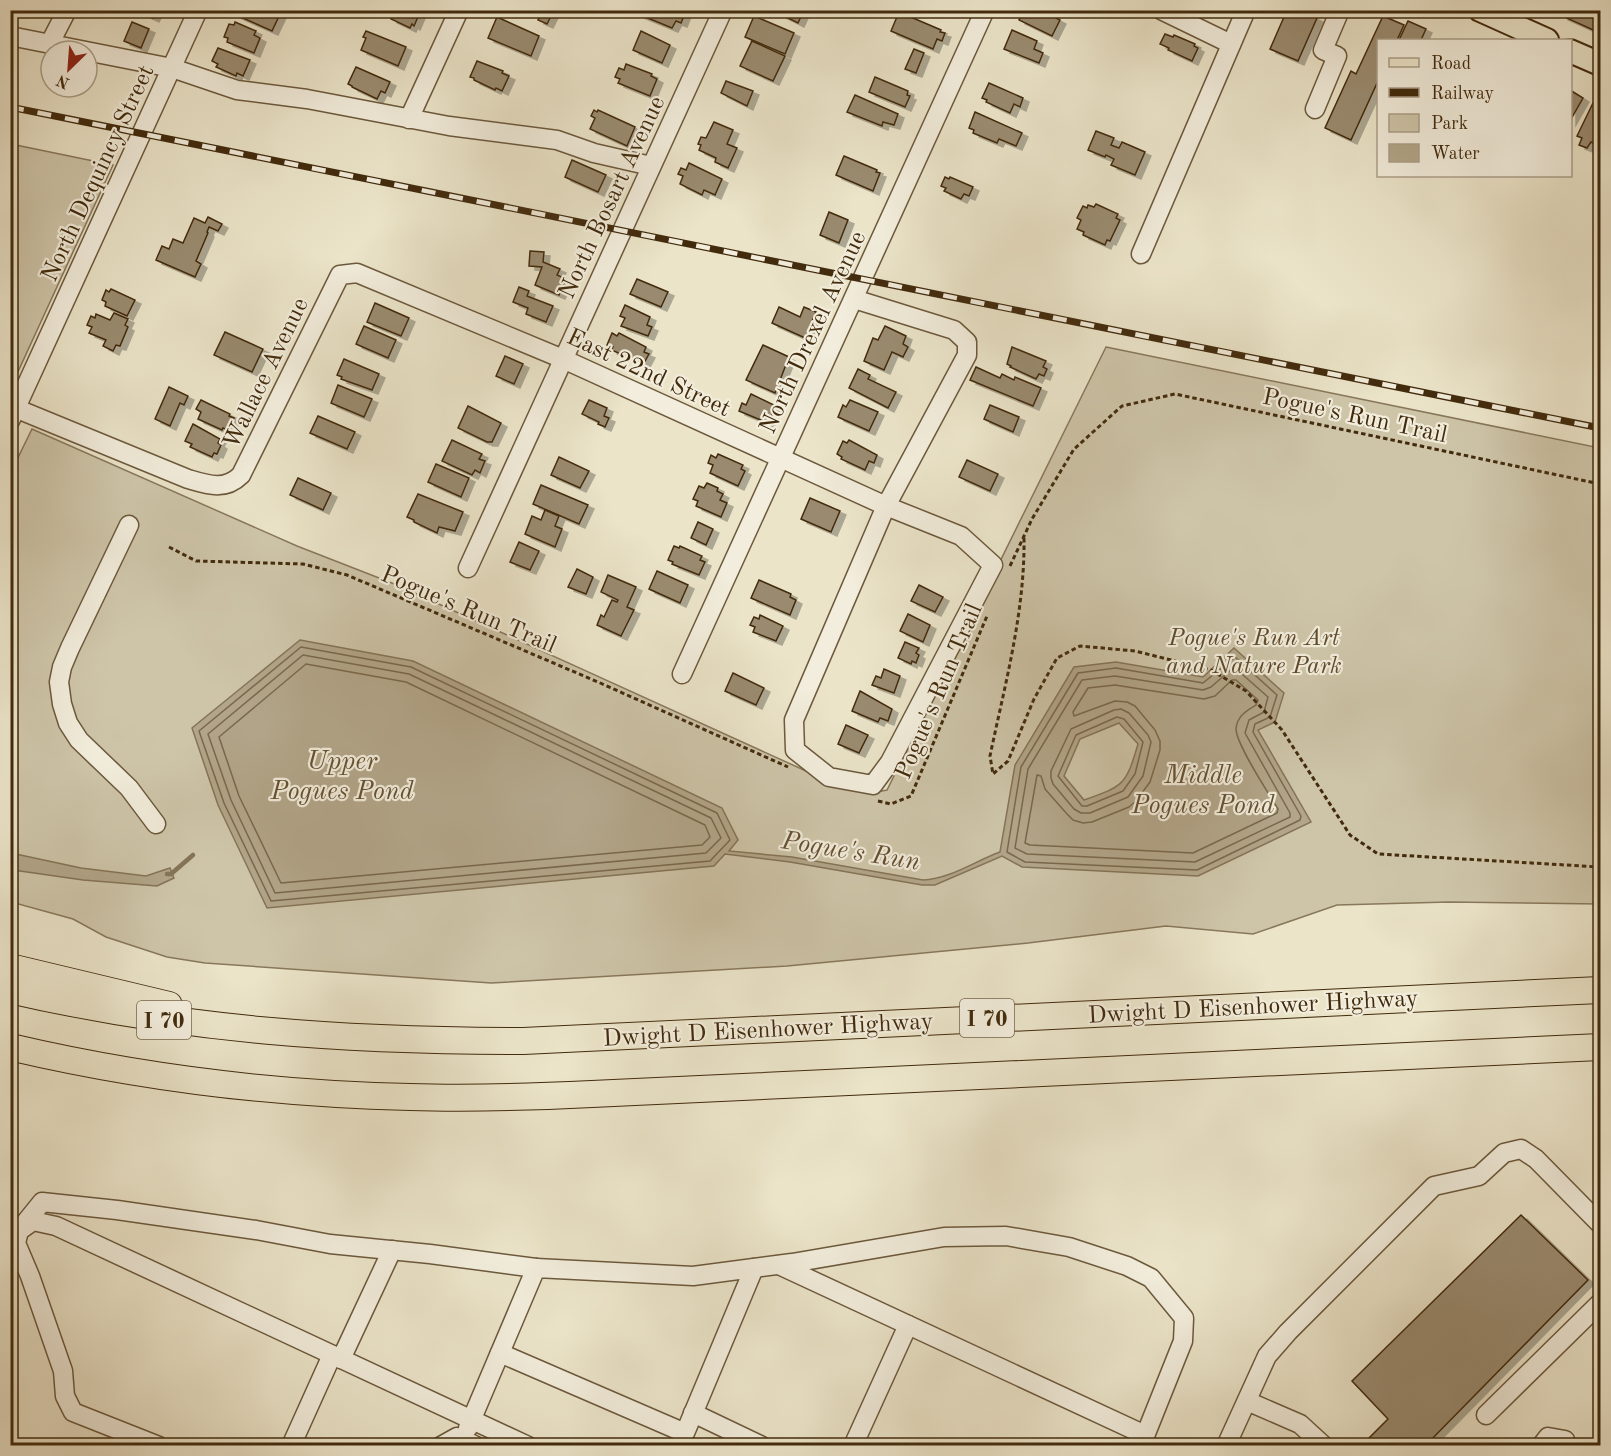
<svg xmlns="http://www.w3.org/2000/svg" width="1611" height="1456" font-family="'Old Standard TT',serif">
<defs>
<filter id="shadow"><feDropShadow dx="6" dy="4" stdDeviation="0" flood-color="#0004"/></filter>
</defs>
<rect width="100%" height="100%" fill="#ebe4c9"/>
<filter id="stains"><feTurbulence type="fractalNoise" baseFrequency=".00333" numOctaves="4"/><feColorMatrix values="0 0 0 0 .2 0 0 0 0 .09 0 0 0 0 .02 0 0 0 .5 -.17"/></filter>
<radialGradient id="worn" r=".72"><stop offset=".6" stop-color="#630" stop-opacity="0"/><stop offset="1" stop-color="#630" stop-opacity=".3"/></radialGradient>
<!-- green -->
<g fill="#cec5a9" stroke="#88785b" stroke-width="1.5">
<polygon points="11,144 113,165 16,376 11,379"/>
<polygon points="1106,347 1600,448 1600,904 1449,902 1337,905 1253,934 1166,926 1028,943 787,966 491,983 205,963 167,957 106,937 73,919 11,902 10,474 32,429 297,546 397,585 817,776 877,792 887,790"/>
</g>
<!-- water -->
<g fill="#b2a589" stroke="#857457" stroke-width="1.5" fill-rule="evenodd">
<path d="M300 640 413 661 722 808 738 840 729 851 792 857 923 880C950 879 975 861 1000 852L1015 765 1074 667 1116 662 1203 677 1234 648 1284 693 1275 722 1258 730 1311 822 1198 876 1022 867 1002 856 935 885H922L790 862 725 854 714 866 267 908 218 805 192 728ZM1119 723 1138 744C1126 785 1124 786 1084 800L1064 776 1080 739Z"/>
<polygon points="11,853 81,868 146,876 170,868 174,878 157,886 83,880 13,870 11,869"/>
</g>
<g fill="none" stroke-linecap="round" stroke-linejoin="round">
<!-- shore -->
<g stroke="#7a684b" stroke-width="1.5">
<polygon points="301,647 411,667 717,813 730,840 710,861 271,901 224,803 199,731"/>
<polygon points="303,655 409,674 711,818 721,838 706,853 275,893 231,800 208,734"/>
<polygon points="1235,657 1277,695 1270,717 1255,724 1253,732 1301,816 1300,820 1197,870 1025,862 1007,852 1021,767 1078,673 1116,668 1203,683"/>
<polygon points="306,664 406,682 705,825 710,837 702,845 281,883 239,796 219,737"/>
<polygon points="1234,667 1268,697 1264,712 1249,720 1245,733 1290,813 1290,817 1195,862 1027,854 1015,848 1028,769 1082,680 1115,676 1203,690 1211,687"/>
<path d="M1232 680H1236L1258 700 1256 705C1246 711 1237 716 1236 729 1236 744 1269 794 1278 809L1277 813 1193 853 1030 845 1025 843 1037 775 1041 776 1045 789 1067 814 1073 820 1083 823 1092 822 1129 807 1136 801 1150 782 1160 750V741L1155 730 1135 706 1127 702 1115 701 1074 716 1073 712 1088 688 1115 685 1204 699 1215 696Z"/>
<polygon points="1114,710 1121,709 1129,713 1148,735 1151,742 1143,776 1128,797 1090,813 1081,813 1074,809 1053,784 1051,778 1051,771 1071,729"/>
<polygon points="1117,717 1124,719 1143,742 1135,774 1123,791 1087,806 1082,806 1058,776 1076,735"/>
</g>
<!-- stream -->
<polyline stroke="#857457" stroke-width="4.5" points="167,874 171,874 193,855"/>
</g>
<!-- building -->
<g fill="#9a8b6f" stroke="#422b0d" stroke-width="1.5" filter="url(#shadow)">
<polygon points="136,10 157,10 153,18"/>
<polygon points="235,10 277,10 281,12 272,31 234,14"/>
<polygon points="395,10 421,10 414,26 412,24 410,28 391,19"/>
<polygon points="534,10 554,10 547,24 538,20 541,14"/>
<polygon points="640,10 679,10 685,13 681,23 676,21 672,28 638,14"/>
<polygon points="772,10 804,10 798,23"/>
<polygon points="1023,10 1041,10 1060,20 1052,36 1019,20"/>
<polygon points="1287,10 1300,10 1317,18 1298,61 1270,49"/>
<polygon points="1565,10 1600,10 1600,33 1562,16"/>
<polygon points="899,12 941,30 940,32 945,33 942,41 937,39 933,49 891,31"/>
<polygon points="754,16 794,33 785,54 745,37"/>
<polygon points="1383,16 1404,25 1397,40 1378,40 1378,81 1351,140 1325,128 1351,71 1356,74"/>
<polygon points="497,17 539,36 531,56 488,38"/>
<polygon points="1408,21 1426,29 1421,40 1399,40"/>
<polygon points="132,22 149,29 141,48 124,41"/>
<polygon points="235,22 256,31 254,35 260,38 254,53 227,42 228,38 224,37 229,24 234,25"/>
<polygon points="1012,30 1037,41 1034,49 1043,53 1039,63 1004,49"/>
<polygon points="366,31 406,47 398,66 361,50 366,38 363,37"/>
<polygon points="641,31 670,45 662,63 633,50"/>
<polygon points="1165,34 1173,37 1174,35 1195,44 1194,46 1198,48 1192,61 1168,50 1169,48 1160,44"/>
<polygon points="752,41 785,56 773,81 740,66"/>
<polygon points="218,48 250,60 243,76 237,73 236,76 216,67 218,64 212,61"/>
<polygon points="914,49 924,53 916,73 905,69"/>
<polygon points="477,61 503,71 502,73 509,76 502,91 496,88 495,90 474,80 474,78 470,77"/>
<polygon points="626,64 652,74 651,76 657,79 650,96 618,83 620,79 615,77 619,68 624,70"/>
<polygon points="356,67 390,82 385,93 381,91 377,99 352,87 352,86 348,84"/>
<polygon points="875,77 908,91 907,95 910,96 905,107 869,92"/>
<polygon points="726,81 753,91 747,106 721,93"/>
<polygon points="989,83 1023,98 1020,107 1014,104 1010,113 986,102 987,100 982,98"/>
<polygon points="1570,90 1583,98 1570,121"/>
<polygon points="855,95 898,114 894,125 883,122 882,126 847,112"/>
<polygon points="1593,103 1600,107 1600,129 1593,143 1591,142 1587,148 1579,145 1582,138 1577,136"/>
<polygon points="594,110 597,112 598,110 635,127 627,146 590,129 595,118 591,116"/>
<polygon points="975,112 1022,133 1016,146 999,139 997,143 973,133 974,130 969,128"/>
<polygon points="714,122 733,130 727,144 737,148 728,168 715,162 716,158 699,150 701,145 698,144 701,137 706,138"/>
<polygon points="1096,131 1114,138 1111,145 1119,148 1122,142 1145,152 1135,175 1111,165 1114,159 1106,155 1105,157 1088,150"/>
<polygon points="844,156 877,170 876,172 880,173 873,191 836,175"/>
<polygon points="572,160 606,175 598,192 565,177"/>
<polygon points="689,163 722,179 715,195 704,190 702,195 680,184 683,176 678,174 681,168 686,170"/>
<polygon points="945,177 949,179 950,177 973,187 969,196 964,194 961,199 944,191 946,188 941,186"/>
<polygon points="1096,204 1118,214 1116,218 1120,220 1110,241 1107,240 1105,245 1083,235 1084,232 1077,229 1081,220 1077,218 1083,206 1087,208 1088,205 1094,207"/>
<polygon points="829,212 848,220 839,243 820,235"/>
<polygon points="208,217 222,224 218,231 209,227 207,232 208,233 196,261 201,264 195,277 156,260 162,246 169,249 173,239 183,243 194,218 205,223"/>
<polygon points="530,251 544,252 543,262 560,269 557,275 566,279 559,295 535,285 542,267 529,266"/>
<polygon points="637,279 668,292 661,307 630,294"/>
<polygon points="519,287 529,291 527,296 553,306 546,322 526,314 528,308 513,302"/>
<polygon points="111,289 135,300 127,316 105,306 106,302 102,300 106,290 109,292"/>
<polygon points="375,303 409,318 401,336 367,322"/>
<polygon points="625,305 650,317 647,325 652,327 648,336 621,326 625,318 620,316"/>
<polygon points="779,307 800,317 804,307 816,312 805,338 772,323"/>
<polygon points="114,313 128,319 125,325 128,327 120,346 116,345 113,351 103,346 106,340 89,333 92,327 87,325 91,316 95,318 96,314 110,320"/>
<polygon points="364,326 396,340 388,358 356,344"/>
<polygon points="885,326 906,336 903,344 908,347 903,357 892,352 884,370 864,361 873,338 878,340"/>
<polygon points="225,332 263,349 252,372 214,355"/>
<polygon points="612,333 617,336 619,333 646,347 644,352 649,354 644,363 611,350 613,347 607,345"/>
<polygon points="763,345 789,357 775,393 746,380"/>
<polygon points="1012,347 1046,361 1043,367 1047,369 1044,376 1039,374 1036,379 1010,367 1011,366 1007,364"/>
<polygon points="505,356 523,364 514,384 496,376"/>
<polygon points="344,359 379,374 372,390 341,379 342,377 337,375"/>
<polygon points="976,367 1000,378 1002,374 1014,380 1015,377 1041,388 1033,406 970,380"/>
<polygon points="858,369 870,375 868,379 896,392 888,408 849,388"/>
<polygon points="338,385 372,399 364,417 331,403"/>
<polygon points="169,387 188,396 184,405 180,403 170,426 155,419"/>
<polygon points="751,394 776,406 768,423 739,411 742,403 746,405"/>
<polygon points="201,400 230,414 229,416 234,418 228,430 223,428 222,430 198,419 201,412 196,409"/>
<polygon points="589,400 607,408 604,416 609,418 605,427 598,424 599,422 582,414"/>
<polygon points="850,400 878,412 869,431 838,417 843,405 846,407"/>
<polygon points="990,405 1019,417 1013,432 984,419"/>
<polygon points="468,406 501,423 492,442 487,442 458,428"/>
<polygon points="318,416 355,432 347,449 310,433"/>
<polygon points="193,424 220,439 218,443 221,445 217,454 214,453 212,457 190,447 192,444 185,441"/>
<polygon points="452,440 482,454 479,459 485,461 480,473 475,470 472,475 442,461"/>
<polygon points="849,440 877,455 874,463 869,461 865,470 841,459 842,457 837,454 843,441 847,443"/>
<polygon points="718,454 743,465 741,469 745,471 738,486 710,473 713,465 708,463 711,455 716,458"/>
<polygon points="559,457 589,471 580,488 551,475"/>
<polygon points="967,460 998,474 990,491 959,477"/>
<polygon points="436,464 469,478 461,497 428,482"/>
<polygon points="298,478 331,493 323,510 290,495"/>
<polygon points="707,483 718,488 717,491 723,494 720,500 727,503 721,517 696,506 698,501 693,499 699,486 704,488"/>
<polygon points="541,485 588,505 579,524 533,504"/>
<polygon points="418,494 463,512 455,531 439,527 437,533 414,522 414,520 407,517"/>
<polygon points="810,498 840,511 831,532 801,519"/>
<polygon points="545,510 559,516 555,526 562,529 555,547 525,534 532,516 541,520"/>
<polygon points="698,522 713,529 706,545 691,538"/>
<polygon points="519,542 539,551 530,570 510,562"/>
<polygon points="674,546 679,548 680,546 702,556 700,560 705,562 699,575 672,564 673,562 668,560"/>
<polygon points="577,569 593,577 586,594 568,587"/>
<polygon points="657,571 688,585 680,603 649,589"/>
<polygon points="608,575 636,587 627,607 634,610 621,636 597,625 601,615 604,617 612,600 617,602 618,600 601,592"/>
<polygon points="759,580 791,594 790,597 796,600 790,615 751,598"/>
<polygon points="919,585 943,597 935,612 911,601"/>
<polygon points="908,614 930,625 923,642 900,631"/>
<polygon points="760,615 783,626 776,641 753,632 755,627 750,625 754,617 759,619"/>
<polygon points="905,642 919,648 916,653 919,655 916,663 912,661 911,664 898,658"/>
<polygon points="884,669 900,676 894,693 872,685 876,676 881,678"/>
<polygon points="733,673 764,688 756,705 725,691"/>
<polygon points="860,691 892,709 888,721 880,718 878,722 852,711"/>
<polygon points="846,725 868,735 859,753 838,744"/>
<polygon points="1521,1215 1588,1280 1425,1446 1361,1446 1388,1419 1352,1381"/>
</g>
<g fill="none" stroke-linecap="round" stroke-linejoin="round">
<!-- minor casing -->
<g stroke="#6c593c" stroke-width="21">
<g id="minor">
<polyline points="1161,10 1231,44"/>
<polyline points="10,36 172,68 237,90 307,99 449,126 557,140 594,153 651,166"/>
<polyline points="50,43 67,10"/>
<polyline points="1315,109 1337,56 1323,50 1340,10"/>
<polyline points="409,119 459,10"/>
<polyline points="1141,254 1246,10"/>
<path d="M10 406 188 479C208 485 225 491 241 475L340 275 357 273 563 359 886 506 961 536 993 565 890 762 873 785 829 777 795 750 794 720 886 506 967 355V342L954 330 854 299"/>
<polyline points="10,421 198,10"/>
<polyline points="129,525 70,648 62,667 59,682 62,704 68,723 79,740 129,788 156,824"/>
<polyline points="468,568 723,10"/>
<polyline points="682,674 985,10"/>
<polyline points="21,1228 42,1202 117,1210 256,1230 330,1244 430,1254 536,1268"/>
<polyline points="779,1265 1145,1435"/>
<polyline points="500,1353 685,1433 754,1268"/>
<polyline points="341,1359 392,1250"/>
<polyline points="1247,1401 1300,1424 1324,1446"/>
<polyline points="693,1413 762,1446"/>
<polyline points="1486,1415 1600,1303"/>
<polyline points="468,1428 536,1268 693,1276 792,1263 944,1237 1006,1236 1069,1247 1127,1266 1151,1278 1184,1318 1183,1341 1141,1446"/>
<polyline points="159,1446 73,1412 65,1396 63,1371 30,1276 16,1243 19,1231 33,1221 56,1226 528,1446"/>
<polyline points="291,1446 332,1355"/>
<polyline points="441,1446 457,1437 476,1446"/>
<polyline points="853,1446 908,1325"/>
<polyline points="1226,1446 1267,1356 1288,1332 1434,1186 1479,1176 1504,1153 1521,1149 1536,1159 1600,1224"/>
<polyline points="1541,1446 1548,1437 1565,1440"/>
</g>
</g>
<!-- major casing -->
<g stroke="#422b0d" stroke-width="26">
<g id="major">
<polyline points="1480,10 1547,40"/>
<polyline points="1570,51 1600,64"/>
</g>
</g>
<!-- highway casing -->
<g stroke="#422b0d" stroke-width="28">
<g id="highway">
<polyline points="10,967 169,1005"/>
<path d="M10 990C183 1030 346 1041 523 1041L1600 990"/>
<path d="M10 1047C142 1078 276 1094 410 1097 471 1099 531 1097 592 1094L1600 1047"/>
</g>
</g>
<!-- path -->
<g stroke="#422b0d" stroke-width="3" stroke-dasharray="4.5 3" stroke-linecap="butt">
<path d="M1024 538C1025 612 1005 684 990 756L993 774 1008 761 1034 699 1057 658 1080 646 1135 651 1211 670 1246 691 1282 730 1350 835 1378 854 1600 867"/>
<polyline points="169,547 196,561 303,564 347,575 598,682 788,767"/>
<polyline points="1010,566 1032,519 1074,449 1122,406 1175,394 1600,484"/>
<polyline points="878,801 891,804 911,796 987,616"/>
</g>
<!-- minor -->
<use href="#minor" stroke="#f2eddc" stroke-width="18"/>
<!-- major -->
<use href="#major" stroke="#ebe4c9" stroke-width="22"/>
<!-- highway -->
<use href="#highway" stroke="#ebe4c9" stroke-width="26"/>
<!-- rail casing -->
<g stroke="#422b0d" stroke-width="7">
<polyline id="rail" points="10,107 1600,428"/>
</g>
<!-- rail -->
<use href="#rail" stroke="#f2eddc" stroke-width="4.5" stroke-dasharray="14" stroke-linecap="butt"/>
</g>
<g text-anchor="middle" stroke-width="4.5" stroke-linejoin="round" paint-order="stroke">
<!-- shield labels -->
<g fill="#f2eddc" stroke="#77654b" stroke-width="1.5">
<rect x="960" y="999" width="54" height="38" rx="4.5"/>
<rect x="137" y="1001" width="54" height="38" rx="4.5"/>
</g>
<g font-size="22" font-weight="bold" fill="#422b0d">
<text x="987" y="1026">I 70</text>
<text x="164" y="1028">I 70</text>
</g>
<!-- street labels -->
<g font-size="24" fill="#422b0d" stroke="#f2eddc">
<text transform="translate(97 173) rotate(-65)" y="8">North Dequincy Street</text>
<text transform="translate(611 197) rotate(-65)" y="8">North Bosart Avenue</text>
<text transform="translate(812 332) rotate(-65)" y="8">North Drexel Avenue</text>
<text transform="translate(649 372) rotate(25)" y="8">East 22nd Street</text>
<text transform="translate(265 373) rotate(-64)" y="8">Wallace Avenue</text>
<text transform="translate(1355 415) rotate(12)" y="8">Pogue's Run Trail</text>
<text transform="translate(469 609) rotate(23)" y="8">Pogue's Run Trail</text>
<text transform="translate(938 691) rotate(-67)" y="8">Pogue's Run Trail</text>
<text transform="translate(1253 1006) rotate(-3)" y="8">Dwight D Eisenhower Highway</text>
<text transform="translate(768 1029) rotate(-3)" y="8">Dwight D Eisenhower Highway</text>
</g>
<!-- park labels -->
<g font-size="24" font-style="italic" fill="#5e4a2c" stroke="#f2eddc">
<text x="1254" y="645">Pogue's Run Art<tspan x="1254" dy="28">and Nature Park</tspan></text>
</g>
<!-- water labels -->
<g font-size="26" font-style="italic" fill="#645032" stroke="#f2eddc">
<text x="342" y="769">Upper<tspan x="342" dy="30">Pogues Pond</tspan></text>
<text x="1203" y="783">Middle<tspan x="1203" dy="30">Pogues Pond</tspan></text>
<text transform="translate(851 850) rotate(9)" y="9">Pogue's Run</text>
</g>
</g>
<!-- margin -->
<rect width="1611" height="1456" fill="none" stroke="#ebe4c9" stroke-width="36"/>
<rect x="12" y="12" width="1587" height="1432" fill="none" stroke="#422b0d" stroke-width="3"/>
<rect x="18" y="18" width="1575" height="1420" fill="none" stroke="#422b0d" stroke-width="1.5"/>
<!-- legend -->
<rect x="1377" y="39" width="195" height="138" fill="#f2eddc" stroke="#ac9f89" stroke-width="1.5"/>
<rect x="1389" y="58" width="30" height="9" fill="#ebe4c9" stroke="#ac9f89" stroke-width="1.5"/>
<text x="1431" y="69" font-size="18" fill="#422b0d">Road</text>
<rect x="1389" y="88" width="30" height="9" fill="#422b0d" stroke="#ac9f89" stroke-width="1.5"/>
<text x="1431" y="99" font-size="18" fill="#422b0d">Railway</text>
<rect x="1389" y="114" width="30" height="18" fill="#cec5a9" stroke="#ac9f89" stroke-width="1.5"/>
<text x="1431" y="129" font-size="18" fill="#422b0d">Park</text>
<rect x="1389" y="144" width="30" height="18" fill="#b2a589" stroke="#ac9f89" stroke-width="1.5"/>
<text x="1431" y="159" font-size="18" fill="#422b0d">Water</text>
<!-- north arrow -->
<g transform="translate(69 69) rotate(205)"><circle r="28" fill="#f2eddc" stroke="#ac9f89" stroke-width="1.5"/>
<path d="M0-4.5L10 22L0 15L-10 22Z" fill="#8f2418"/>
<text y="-9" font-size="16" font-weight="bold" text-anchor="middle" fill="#422b0d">N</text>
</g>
<rect width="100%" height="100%" filter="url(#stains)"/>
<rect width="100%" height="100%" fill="url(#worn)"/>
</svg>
